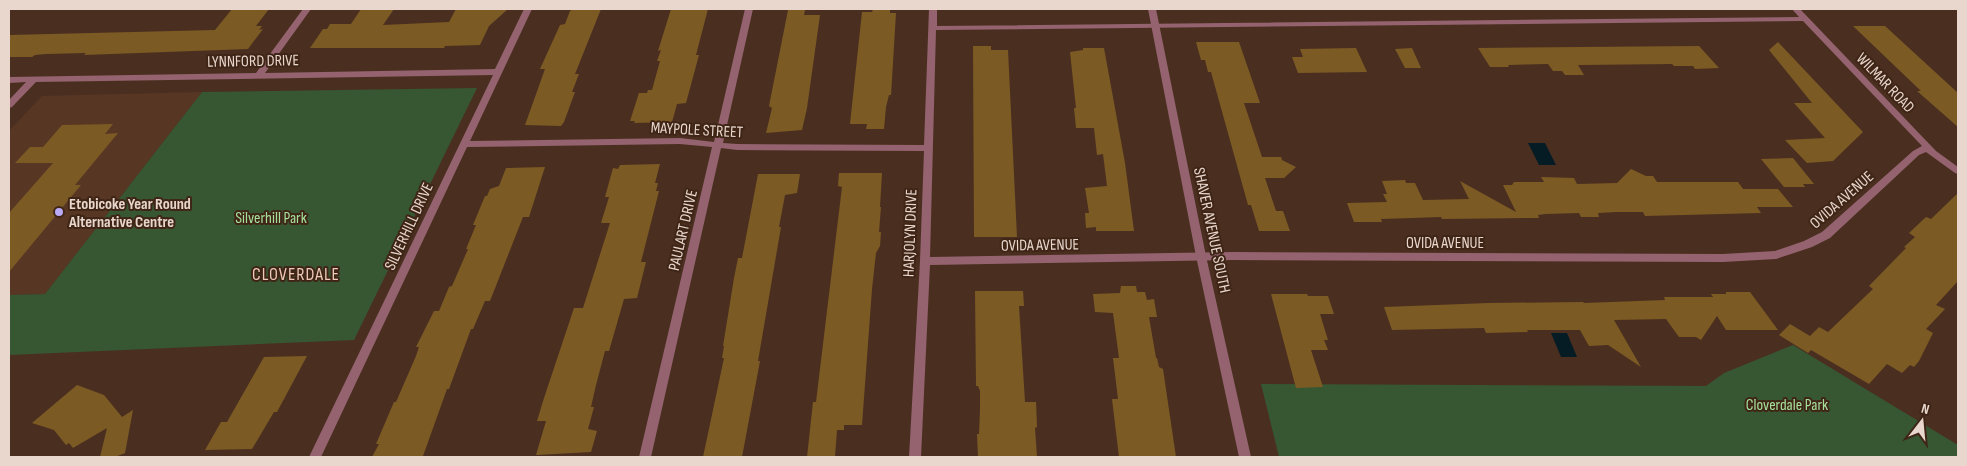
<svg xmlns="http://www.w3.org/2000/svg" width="1967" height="466" font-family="'Sofia Sans Condensed',sans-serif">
<rect width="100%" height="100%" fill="#4a2f20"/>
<!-- built -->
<polygon fill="#583624" points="202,92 45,294 9,295 9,131 42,96"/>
<!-- green -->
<g fill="#375632">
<polygon points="477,88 354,340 9,355 9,295 45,294 202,92"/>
<polygon points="1793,345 1958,445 1958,457 1279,457 1261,384 1706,386 1724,373"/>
</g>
<!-- water -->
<g fill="#051c24">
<polygon points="1528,143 1545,143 1556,165 1539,165"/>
<polygon points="1551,333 1567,333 1577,357 1561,357"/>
</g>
<!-- building -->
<g fill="#7c5a24">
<polygon points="232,9 269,9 256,26 262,26 259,30 263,29 248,49 84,55 86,53 46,54 35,55 32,57 9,57 9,35 215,30"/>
<polygon points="361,9 394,9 383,25 449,22 456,9 508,9 489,26 480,45 445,46 444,48 310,48 323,29 327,29 330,24 351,24"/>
<polygon points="573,9 601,9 575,74 579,74 572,92 575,92 564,122 561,126 525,125 545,69 540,69 560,25 565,24 570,11"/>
<polygon points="671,9 708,9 696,55 699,55 686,103 677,104 672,122 634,123 635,121 630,121 639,93 647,93 648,90 652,90 660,61 657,61 661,50 658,51"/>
<polygon points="873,9 890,9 890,13 896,13 891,95 889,95 886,107 884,129 866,129 867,124 850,124 862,12 872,12"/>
<polygon points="788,10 805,10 804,15 820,15 807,108 802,130 766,133 772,108 769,106"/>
<polygon points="1853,26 1885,26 1958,93 1958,127 1917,91 1921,91"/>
<polygon points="1196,42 1239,42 1260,103 1244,103 1262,157 1281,157 1282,160 1296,167 1284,178 1265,178 1276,211 1283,211 1290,231 1259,231 1251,205 1248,205 1211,72 1208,72 1205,60 1201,60"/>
<polygon points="1778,42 1863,132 1833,161 1807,163 1785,140 1825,138 1794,103 1812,103 1769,50"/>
<polygon points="973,46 991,46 991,50 1008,50 1017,237 974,237"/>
<polygon points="1699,46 1719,68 1695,69 1693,66 1674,66 1672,64 1578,65 1584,75 1565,75 1562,71 1553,71 1548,64 1508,65 1509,67 1490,67 1478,48"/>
<polygon points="1083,48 1104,48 1125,163 1134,231 1096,231 1096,227 1086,228 1085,213 1089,213 1085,188 1107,186 1103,154 1097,155 1094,128 1076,128 1074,108 1076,108 1070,52 1083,50"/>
<polygon points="1356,48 1367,72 1298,73 1292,57 1303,57 1300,49"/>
<polygon points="1412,48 1421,68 1405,68 1395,49"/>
<polygon points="113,124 105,134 118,133 75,185 81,185 9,272 9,213 53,163 15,163 30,147 43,147 62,125"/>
<polygon points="1793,158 1814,184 1803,184 1805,187 1784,187 1761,159"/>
<polygon points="660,164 655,183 658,183 656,191 659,191 641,262 646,262 637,298 624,299 609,351 605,351 596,385 591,407 594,407 588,429 597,431 591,452 536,455 546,421 537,421 544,398 574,308 583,308 610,223 601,223 609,197 605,197 613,168 618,169 620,165"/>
<polygon points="545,167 529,217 523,217 490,301 485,301 473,329 471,329 449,389 447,389 423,456 372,457 379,444 376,444 394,402 396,402 416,356 419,347 416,347 434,311 439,311 449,287 452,286 468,249 466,249 476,225 473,225 485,196 487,196 490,189 499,186 506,168"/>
<polygon points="1631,169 1646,176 1653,176 1657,182 1738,182 1743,189 1778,189 1793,207 1757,207 1761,213 1645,216 1643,212 1616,212 1598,213 1599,217 1581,217 1579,213 1545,214 1538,215 1539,218 1528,218 1442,219 1441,217 1381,219 1382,222 1354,222 1347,203 1387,202 1383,194 1387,194 1382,181 1405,180 1406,183 1415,183 1423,200 1469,199 1460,181 1516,212 1503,185 1512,185 1514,182 1544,182 1541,177 1574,178 1577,184 1617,183"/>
<polygon points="839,173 882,173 880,207 881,207 879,232 881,232 880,246 876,253 872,289 862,425 844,425 844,430 837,430 835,457 807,457 813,402 816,402 842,187 838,186"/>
<polygon points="758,174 800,174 797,193 785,195 779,227 781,227 758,361 760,361 742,457 703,457 724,358 722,358 724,346 723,346 734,278 738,258 742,258"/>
<polygon points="1958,193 1958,281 1936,305 1945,309 1926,329 1933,333 1919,361 1914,367 1910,365 1902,373 1887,364 1869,384 1811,350 1808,353 1779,335 1790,324 1810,336 1819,327 1828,332 1873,289 1869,286 1906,248 1904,247 1915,237 1909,233 1926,217 1931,219"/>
<polygon points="1121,286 1136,286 1137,292 1145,292 1147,300 1154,299 1157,317 1149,317 1156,358 1157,358 1159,367 1163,369 1176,457 1119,457 1112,399 1118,399 1113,358 1119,358 1113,313 1095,312 1093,294 1120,293"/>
<polygon points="975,291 1023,291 1024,306 1019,306 1025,402 1036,402 1037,427 1035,428 1037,457 978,457 977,434 979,434 980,410 980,391 978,386 976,386"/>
<polygon points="1726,292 1750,292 1778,330 1726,330 1717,316 1701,340 1696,337 1679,337 1666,319 1614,320 1641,367 1608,345 1589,346 1580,330 1527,330 1528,332 1486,333 1484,328 1392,330 1384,307 1489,303 1583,302 1584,303 1665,300 1664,297 1713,297 1711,294 1726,294"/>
<polygon points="1271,294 1307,294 1308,296 1328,296 1334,314 1320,314 1328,340 1324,340 1328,350 1311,350 1323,387 1296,388"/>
<polygon points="307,356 277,412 274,412 252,449 205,450 221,422 227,422 264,357"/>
<polygon points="77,385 104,395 122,417 133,410 125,453 115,457 100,457 107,428 73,448 69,443 66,445 54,430 32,423"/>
</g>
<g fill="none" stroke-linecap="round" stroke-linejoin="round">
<!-- minor -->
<path fill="#94636f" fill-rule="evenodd" d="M303 9H311L265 73 495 69 524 9H532L470 141 680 138 714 142 745 9H753L723 143 737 144 924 145 929 9H937V26L1799 17 1792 9H1800L1936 151 1958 167V174L1955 173 1926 152 1919 155 1830 238 1812 247 1776 259 1723 262 1233 260 930 265 921 457H909L920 261 924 151 737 150 721 148 651 457H639L712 147 680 144 467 147 321 457H309L493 75 36 82 12 107 9 108V100L26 82 9 83V77L256 73ZM1803 21 1922 146 1913 151 1822 232 1804 241 1775 251 1723 254 1233 252 930 257 936 30Z"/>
<!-- tertiary -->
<polygon fill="#94636f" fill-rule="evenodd" points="1148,9 1156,9 1206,256 1251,457 1239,457 1196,256"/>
</g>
<!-- markers -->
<circle fill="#b9abf7" stroke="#3f2516" stroke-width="2" cx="59" cy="212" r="5"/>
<g text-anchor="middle" stroke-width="4" stroke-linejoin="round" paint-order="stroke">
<!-- street labels -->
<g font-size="16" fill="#e9d7ce" stroke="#3f2516">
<text transform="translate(253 60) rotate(-1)" y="6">LYNNFORD DRIVE</text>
<text transform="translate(1886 82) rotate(46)" y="6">WILMAR ROAD</text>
<text transform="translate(697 129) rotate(3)" y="6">MAYPOLE STREET</text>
<text transform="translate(1841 199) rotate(-41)" y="6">OVIDA AVENUE</text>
<text transform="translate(408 226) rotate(-65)" y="6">SILVERHILL DRIVE</text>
<text transform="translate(682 230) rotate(-77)" y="6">PAULART DRIVE</text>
<text transform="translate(1213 230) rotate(78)" y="6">SHAVER AVENUE SOUTH</text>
<text transform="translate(909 233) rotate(-88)" y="6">HARJOLYN DRIVE</text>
<text x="1445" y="248">OVIDA AVENUE</text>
<text transform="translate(1040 244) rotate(-1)" y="6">OVIDA AVENUE</text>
</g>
<!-- poi labels -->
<g font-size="16" font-weight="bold" fill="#e9d7ce" stroke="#3f2516" text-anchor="start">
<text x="69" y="209">Etobicoke Year Round<tspan x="69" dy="18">Alternative Centre</tspan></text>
</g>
<!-- park labels -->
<g font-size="16" fill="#a5e19b" stroke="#3f2516">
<text x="271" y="223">Silverhill Park</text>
<text x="1787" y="410">Cloverdale Park</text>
</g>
<!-- neighbourhood labels -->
<g font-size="18" letter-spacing="1" fill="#eecbb9" stroke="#3f2516">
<text x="296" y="280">CLOVERDALE</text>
</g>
</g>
<!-- border -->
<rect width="1967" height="466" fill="none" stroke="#e9d7ce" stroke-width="20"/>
<!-- north arrow -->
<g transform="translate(1922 421) rotate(16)" stroke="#3f2516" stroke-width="4" paint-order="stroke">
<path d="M0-4L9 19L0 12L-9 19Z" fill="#e9d7ce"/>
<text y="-8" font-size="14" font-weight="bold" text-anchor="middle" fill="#e9d7ce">N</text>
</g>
</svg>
